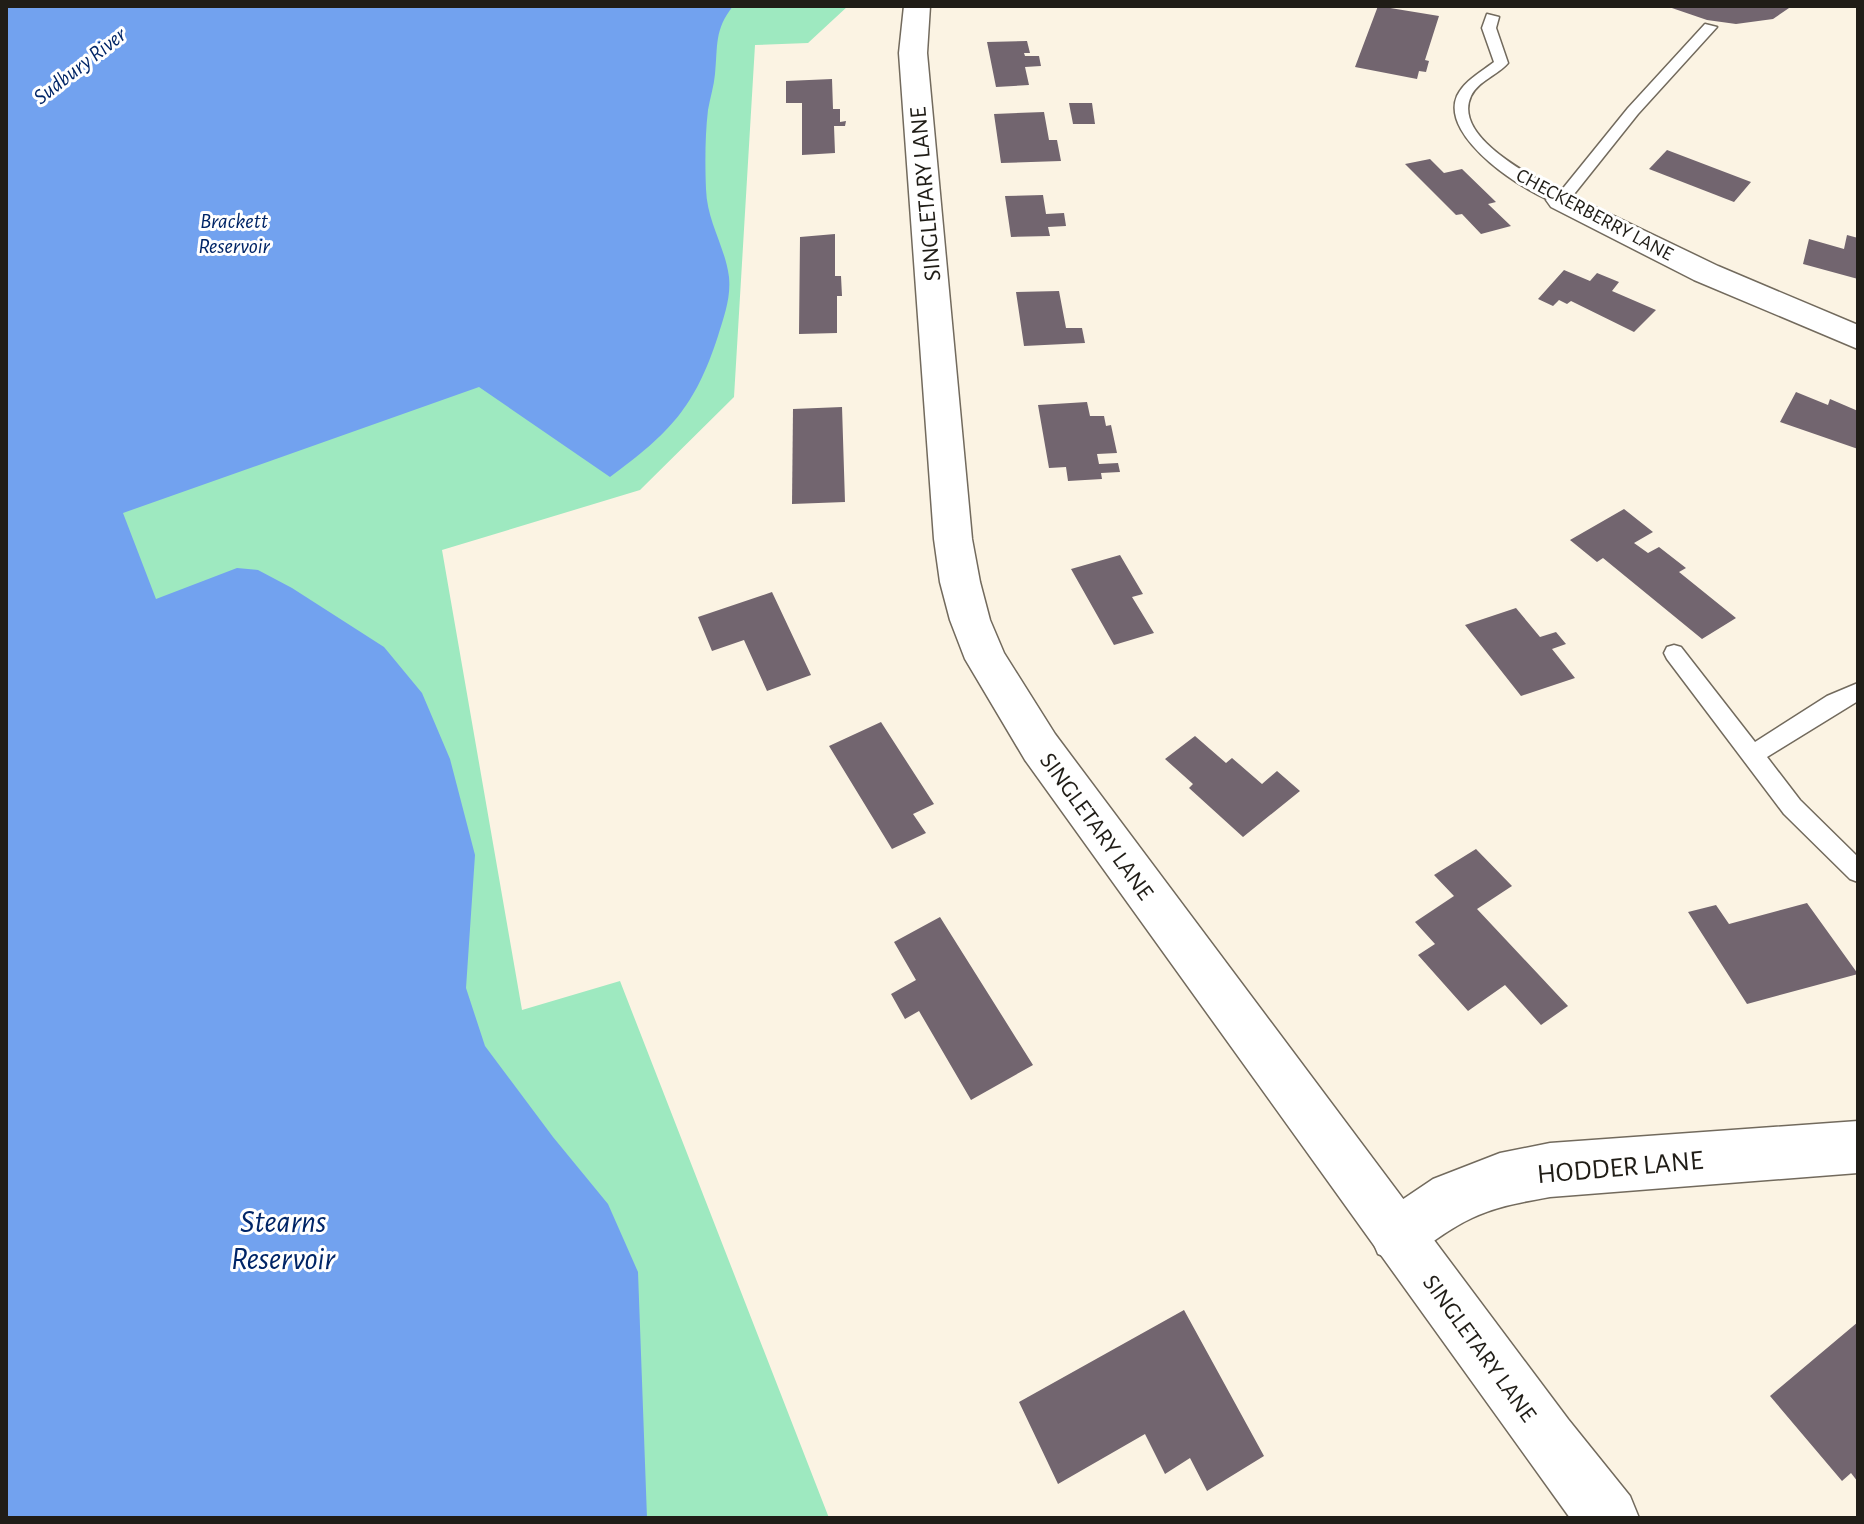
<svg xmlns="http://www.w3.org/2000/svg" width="1864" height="1524" font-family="'Alegreya Sans',sans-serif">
<rect width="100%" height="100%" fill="#fbf3e3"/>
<!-- green -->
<polygon fill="#9ee9c0" points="6,6 848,6 808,43 755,45 734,397 640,490 442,550 522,1010 620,981 829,1518 6,1518"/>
<!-- water -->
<path fill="#72a2ef" d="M6 6H733C714 30 718 46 715 74 714 86 710 98 708 110 705 135 705 164 706 189 707 222 725 246 729 277 731 298 724 316 718 336 695 407 670 433 610 477L479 387 123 513 156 599 237 568 258 570 292 588 384 647 422 693 450 759 475 855 466 988 485 1046 553 1137 608 1204 638 1272 647 1518H6Z"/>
<!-- building -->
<g fill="#72656f">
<polygon points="1378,6 1439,16 1425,60 1429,61 1426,72 1419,71 1417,79 1355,67"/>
<polygon points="1666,6 1792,6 1773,19 1736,24 1707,20"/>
<polygon points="1027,41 1030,53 1024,53 1025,56 1039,56 1041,66 1025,67 1029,85 996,87 987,42"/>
<polygon points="832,79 833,109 840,109 840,122 846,121 845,126 834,126 835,153 802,155 802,103 786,103 786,81"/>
<polygon points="1069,103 1092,103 1095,124 1073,124"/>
<polygon points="1044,112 1049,140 1057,140 1061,161 1001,163 994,114"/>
<polygon points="1667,150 1751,182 1734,202 1649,169"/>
<polygon points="1430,159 1444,173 1462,169 1496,202 1488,204 1511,226 1481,234 1462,214 1456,215 1405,164"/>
<polygon points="1043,195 1046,214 1064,213 1066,226 1048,227 1050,236 1011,237 1005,196"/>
<polygon points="835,234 835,276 841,276 842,296 837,296 837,333 799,334 800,237"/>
<polygon points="1847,235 1858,238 1858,279 1803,264 1809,239 1844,249"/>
<polygon points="1564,270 1590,281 1597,273 1619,282 1612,291 1656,310 1634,332 1571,301 1567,304 1559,300 1553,306 1538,299"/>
<polygon points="1059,291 1066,328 1082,328 1085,343 1024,346 1016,292"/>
<polygon points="1796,392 1828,405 1830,399 1858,411 1858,449 1780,422"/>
<polygon points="1087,402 1090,416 1104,416 1106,426 1111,425 1117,453 1097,454 1099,464 1118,463 1120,472 1101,473 1102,479 1068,481 1066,467 1049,468 1038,405"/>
<polygon points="842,407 845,502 792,504 793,409"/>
<polygon points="1624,509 1653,532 1634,543 1648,553 1659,547 1686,568 1679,572 1736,618 1702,639 1603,558 1597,562 1570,540"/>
<polygon points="1120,555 1143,594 1132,597 1154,633 1114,645 1071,569"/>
<polygon points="772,592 811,675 767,691 744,640 712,651 698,617"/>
<polygon points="1516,608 1540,637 1556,632 1566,644 1552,649 1575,678 1521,696 1465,625"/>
<polygon points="881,722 934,804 913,814 926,833 892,849 829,746"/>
<polygon points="1195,736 1226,763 1232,758 1262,784 1277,771 1300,791 1243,837 1189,788 1193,784 1165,759"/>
<polygon points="1476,849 1512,886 1477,909 1568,1006 1541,1025 1505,985 1468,1011 1418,955 1435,944 1415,922 1454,896 1434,875"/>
<polygon points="1807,903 1858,974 1747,1004 1688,912 1716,905 1729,924"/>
<polygon points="940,917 1033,1065 971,1100 919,1011 905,1019 891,994 916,980 894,942"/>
<polygon points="1184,1310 1264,1456 1207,1491 1190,1458 1165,1474 1145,1434 1058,1484 1019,1402"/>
<polygon points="1858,1322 1858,1482 1851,1473 1842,1481 1770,1396"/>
</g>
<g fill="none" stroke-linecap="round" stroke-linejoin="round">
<!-- service casing -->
<g stroke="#726a5d" stroke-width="3">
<g id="service">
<path d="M1487 14 1499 17 1496 28 1508 63C1498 75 1478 81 1471 96 1452 137 1532 176 1560 192L1628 108 1705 24 1717 27 1638 114 1567 203 1562 205C1528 195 1439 138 1457 96 1464 81 1481 72 1494 62L1482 28Z"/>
<polygon points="1674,645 1681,647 1755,742 1827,696 1858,683 1858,701 1767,757 1800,800 1858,857 1858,882 1850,879 1784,814 1667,659 1664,653 1667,647"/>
</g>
</g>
<!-- minor casing -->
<g stroke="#726a5d" stroke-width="3">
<g id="minor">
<polygon points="1562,191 1718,266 1858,325 1858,349 1694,280 1551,207 1546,200 1551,193"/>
<path d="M1858 1121V1173L1550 1197C1523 1202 1497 1206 1472 1218 1445 1230 1424 1251 1397 1262L1378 1254 1370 1235 1378 1216 1433 1179 1500 1153 1550 1143Z"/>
</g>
</g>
<!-- tertiary casing -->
<g stroke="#726a5d" stroke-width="3">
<polygon id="tertiary" points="904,6 930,6 927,53 972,539 980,582 990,620 1004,653 1055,734 1568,1419 1630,1496 1639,1518 1570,1518 1025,760 965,659 950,620 940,582 934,539 899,53"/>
</g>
<!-- service -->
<use href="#service" fill="#fff" fill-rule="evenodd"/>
<!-- minor -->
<use href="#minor" fill="#fff" fill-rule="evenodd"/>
<!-- tertiary -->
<use href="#tertiary" fill="#fff" fill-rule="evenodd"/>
</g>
<g text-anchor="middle" stroke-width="6" stroke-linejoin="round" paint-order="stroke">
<!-- far-street labels -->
<g font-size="20" fill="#201d17" stroke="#fff">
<text transform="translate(1595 214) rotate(28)" y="7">CHECKERBERRY LANE</text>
</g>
<!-- far-water labels -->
<g font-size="22" font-style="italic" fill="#002567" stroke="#fff">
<text transform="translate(79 65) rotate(-38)" y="8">Sudbury River</text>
<text x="234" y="228">Brackett<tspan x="234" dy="25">Reservoir</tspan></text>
</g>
<!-- street labels -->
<g font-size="24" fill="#201d17" stroke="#fff">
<text transform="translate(925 194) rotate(-95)" y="8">SINGLETARY LANE</text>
<text transform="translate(1097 826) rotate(54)" y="8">SINGLETARY LANE</text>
<text transform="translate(1480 1348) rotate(54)" y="8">SINGLETARY LANE</text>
</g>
<!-- near-street labels -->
<g font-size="28" fill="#201d17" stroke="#fff">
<text transform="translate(1620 1166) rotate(-5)" y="10">HODDER LANE</text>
</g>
<!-- near-water labels -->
<g font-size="32" font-style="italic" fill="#002567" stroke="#fff">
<text x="283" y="1232">Stearns<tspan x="283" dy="37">Reservoir</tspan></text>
</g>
</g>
<!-- border -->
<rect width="1864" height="1524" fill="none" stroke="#201d17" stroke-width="16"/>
</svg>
